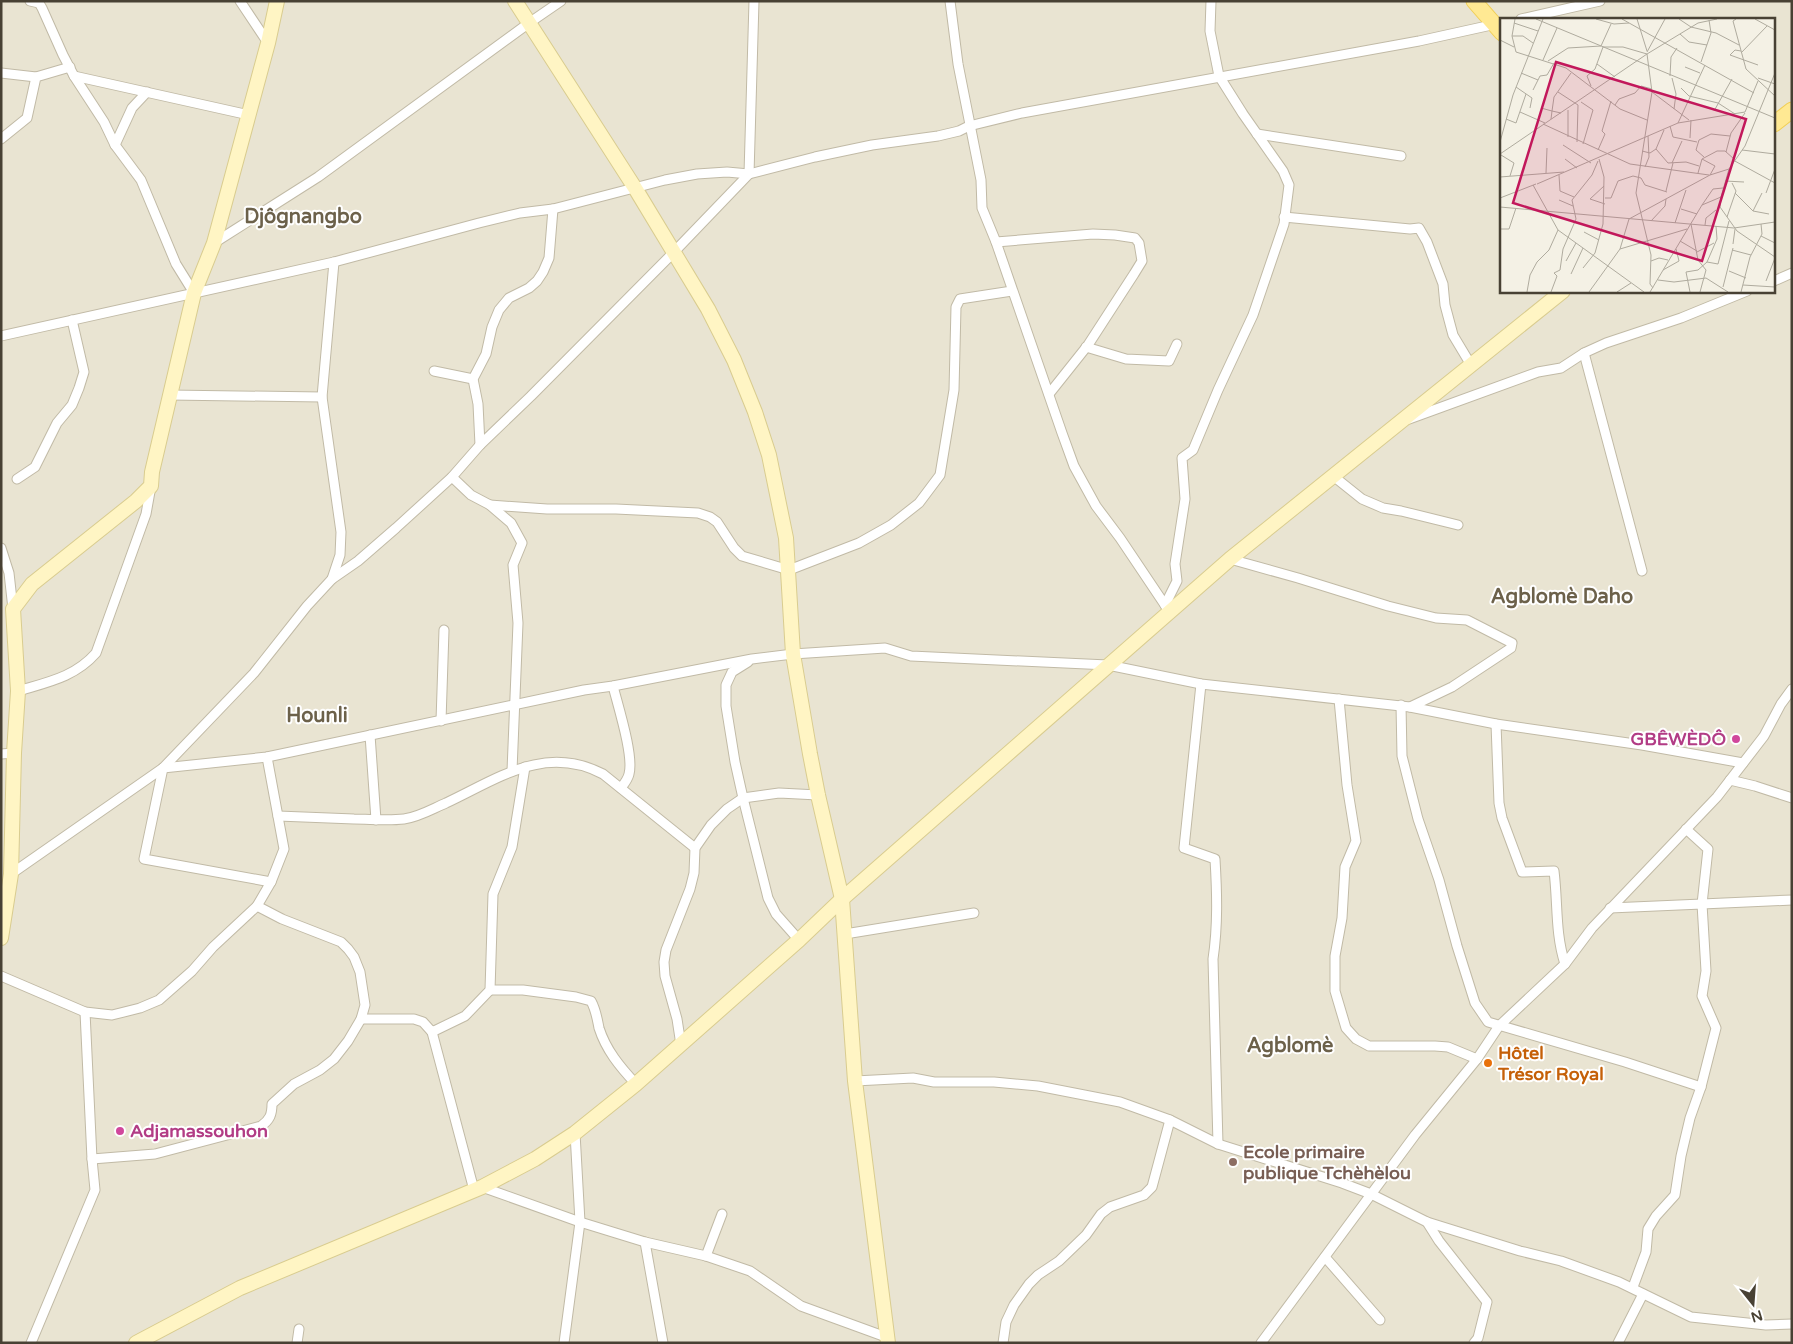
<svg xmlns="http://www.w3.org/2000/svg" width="1793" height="1344" font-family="'Varela Round',sans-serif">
<rect width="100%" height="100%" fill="#f4f1e5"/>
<!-- residential -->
<path fill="#e9e4d2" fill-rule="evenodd" d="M1 1H1792V1343H1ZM1502 19H1774V291H1502Z"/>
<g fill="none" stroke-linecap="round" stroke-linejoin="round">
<!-- street casing -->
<g stroke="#c1baa6" stroke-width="11">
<g id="street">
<polyline points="30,1 39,3 42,8 63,55 74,76 104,122 115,145 141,180 176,264 194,293"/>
<polyline points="240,1 268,43"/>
<polyline points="950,1 958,64 981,180 982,208 996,242 1062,433 1074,466 1096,506 1120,538 1169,611"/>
<polyline points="1521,19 1600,1"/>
<polyline points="1,73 36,77"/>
<polyline points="74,76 249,115"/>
<polyline points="1257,134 1401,156"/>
<polyline points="1,139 27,118 36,77 70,67"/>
<polyline points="115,145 132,108 147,92"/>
<polyline points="1284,217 1410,229 1419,228 1427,242 1443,284 1445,305 1453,335 1471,365"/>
<polyline points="996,242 1093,234 1115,235 1135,238 1139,243 1142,261 1134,274 1088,345 1049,394"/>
<polyline points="214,243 318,177 529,23 561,1"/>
<polyline points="1774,281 1792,273"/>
<polyline points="1,336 334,262 479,223 520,213 553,209 665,180 697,174 727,172 749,174 815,157 872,145 938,136 959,131 969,126 1022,113 1419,41 1496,24"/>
<polyline points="1086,347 1126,359 1169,361 1177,344"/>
<polyline points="1584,353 1642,571"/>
<polyline points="434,371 473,379"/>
<polyline points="169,395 322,397"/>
<polyline points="1409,419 1538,372 1561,368 1584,353 1606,343 1681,318 1747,291"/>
<polyline points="480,445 478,404 473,379 486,354 492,327 499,310 509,298 529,288 537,281 543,272 549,258 553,209"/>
<polyline points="1332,475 1362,499 1383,508 1401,511 1458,525"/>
<polyline points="452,477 471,495 490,505 511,523 522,543 513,565 518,623 512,771"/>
<polyline points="17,479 35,467 57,423 72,405 79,388 84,372 72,320"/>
<polyline points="490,505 547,509 616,509 698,513 710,517 717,522 734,548 742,556 789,570 859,543 891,525 919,503 940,475 954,390 956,307 960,299 1012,291"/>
<polyline points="1,548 9,573 13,609"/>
<polyline points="1230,559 1298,578 1388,606 1436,618 1467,620 1512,643 1511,648 1452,687 1410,707"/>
<polyline points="332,579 340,555 341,532 322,397 334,262"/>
<polyline points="1165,605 1177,581 1175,564 1185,499 1182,458 1193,450 1218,390 1253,315 1284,224 1289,185 1283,171 1243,114 1219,76 1210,31 1211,1"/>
<polyline points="748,662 732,672 726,685 726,706 735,762 743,798 768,898 776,914 799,940"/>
<path d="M1201 684 1184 848 1215 859C1217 893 1218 925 1213 959L1218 1144"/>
<path d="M613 686C618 706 634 756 629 774 628 779 624 784 621 788"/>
<path d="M18 691C48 682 75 677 96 653L146 514 151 486"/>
<polyline points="1339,699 1347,785 1356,841 1345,867 1342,918 1335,956 1335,991 1346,1028 1356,1039 1369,1046 1435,1046 1448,1047 1477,1059"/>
<polyline points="1401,705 1402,756 1418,819 1439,880 1457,946 1475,1003 1488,1022 1625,1062 1701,1087"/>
<polyline points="441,721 444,630"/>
<path d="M1496 724 1499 803 1502 818 1522 872 1554 871C1558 903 1555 933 1565 964"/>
<polyline points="370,735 376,820"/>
<polyline points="1,754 14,753"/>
<polyline points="163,768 267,757 584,690 613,686 752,659 793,654 885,648 911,656 1108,665 1201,684 1410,707 1496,724 1642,745 1743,763"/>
<polyline points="163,768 144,859 271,882"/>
<polyline points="1730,780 1755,786 1792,798"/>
<path d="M278 816C303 817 329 818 354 819 370 819 387 821 404 819 419 817 432 809 446 803 499 778 545 744 603 774L695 848"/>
<polyline points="1686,829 1708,849 1702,904 1792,900"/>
<polyline points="11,874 163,768 254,673 307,606 332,579 358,561 396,528 452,477 480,445 531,396 674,252 749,174 754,1"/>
<polyline points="1610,908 1702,904 1706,971 1702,996 1716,1028 1701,1087 1690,1118 1681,1156 1675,1195 1656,1216 1648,1229 1646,1252 1633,1287"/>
<polyline points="845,934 974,913"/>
<polyline points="1,976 85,1012 112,1015 140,1008 159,1000 192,971 213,947 257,906 271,882 284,849 267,757"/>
<path d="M490 990H523L576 997 591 1001C596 1010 597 1018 599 1028 606 1050 620 1067 636 1084"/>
<polyline points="361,1019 414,1019 423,1022 432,1032 465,1016 490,990 493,894 512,847 525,767"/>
<polyline points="432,1032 474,1190"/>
<polyline points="681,1045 677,1019 665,976 664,962 666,950 690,889 694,873 695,848 711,825 727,809 743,798 779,793 818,795"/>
<polyline points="855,1081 913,1078 934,1082 994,1082 1038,1086 1120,1102 1170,1120 1218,1144 1342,1183 1371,1194 1427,1222 1520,1251 1561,1261 1619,1282 1691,1317 1766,1325 1792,1324"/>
<path d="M92 1159 155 1154 261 1126C270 1120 272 1114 272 1104L294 1084 320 1070 334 1059 348 1041 361 1019 365 1005 360 972 354 957 348 949 341 942 282 919 257 906"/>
<polyline points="482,1187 580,1222 645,1242 706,1256 750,1271 801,1306 886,1337"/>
<polyline points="1427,1222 1439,1241 1487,1302 1478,1338 1474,1343"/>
<polyline points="645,1242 663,1343"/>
<polyline points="706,1256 722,1214"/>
<polyline points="1325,1257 1380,1320"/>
<polyline points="31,1343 95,1190 92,1159 85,1012"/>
<polyline points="297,1343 299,1329"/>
<polyline points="564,1343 580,1222 575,1133"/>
<polyline points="1003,1343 1006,1322 1014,1305 1029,1284 1038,1275 1059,1261 1086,1235 1101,1214 1110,1207 1144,1195 1152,1187 1170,1120"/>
<polyline points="1261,1343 1415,1135 1477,1059 1499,1026 1565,964 1592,928 1717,797 1764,736 1781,704 1792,689"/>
<polyline points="1618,1343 1643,1294"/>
</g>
</g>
<!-- secondary casing -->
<g stroke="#d9cc8f" stroke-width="16">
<g id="secondary">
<polyline points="515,1 635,188 708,309 734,360 755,412 769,455 786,538 793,654 810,754 818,795 842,899 855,1081 888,1343"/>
<polyline points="1,938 11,874 14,753 18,691 13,609 32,584 136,501 151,486 152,472 194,293 214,243 268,43 277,1"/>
<polyline points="136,1343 240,1288 482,1187 535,1159 575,1133 636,1084 799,940 842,899 1230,559 1563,291"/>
</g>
</g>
<!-- primary casing -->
<g stroke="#f1cf56" stroke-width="17">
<g id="primary">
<polyline points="1474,1 1502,33"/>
<polyline points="1774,124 1792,110"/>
</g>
</g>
<!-- street -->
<use href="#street" stroke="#fff" stroke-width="9"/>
<!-- secondary -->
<use href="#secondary" stroke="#fff5c4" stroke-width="14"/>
<!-- primary -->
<use href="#primary" stroke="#ffe993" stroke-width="15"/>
</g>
<!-- markers -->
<g fill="#d1479c" stroke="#fff" stroke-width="2">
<circle cx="1736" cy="739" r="5"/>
<circle cx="120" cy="1131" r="5"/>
</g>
<circle fill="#e8710a" stroke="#fff" stroke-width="2" cx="1488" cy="1063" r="5"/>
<circle fill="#8d6e63" stroke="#fff" stroke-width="2" cx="1233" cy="1162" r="5"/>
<g text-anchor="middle" stroke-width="4" stroke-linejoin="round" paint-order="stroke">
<!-- hotel labels -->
<g font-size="18" font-weight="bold" fill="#b23c85" stroke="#fff" text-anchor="end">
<text x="1726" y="745">GBÊWÈDÔ</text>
<text x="130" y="1137" text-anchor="start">Adjamassouhon</text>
</g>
<!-- food labels -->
<g font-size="18" font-weight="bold" fill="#c56008" stroke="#fff" text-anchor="start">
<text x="1498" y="1059">Hôtel<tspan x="1498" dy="21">Trésor Royal</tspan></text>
</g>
<!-- education labels -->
<g font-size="18" font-weight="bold" fill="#785e54" stroke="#fff" text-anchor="start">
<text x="1243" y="1158">Ecole primaire<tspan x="1243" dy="21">publique Tchèhèlou</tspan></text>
</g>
<!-- quarter labels -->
<g font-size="20" font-weight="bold" fill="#6c614a" stroke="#fff">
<text x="303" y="223">Djôgnangbo</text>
<text x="1562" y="603">Agblomè Daho</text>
<text x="317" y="722">Hounli</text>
<text x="1290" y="1052">Agblomè</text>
</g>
</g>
<!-- overview -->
<g transform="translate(1500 18)">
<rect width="275" height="275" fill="#f4f1e5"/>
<path fill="none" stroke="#afab9e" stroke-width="1" d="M15 1 12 18 16 34 66 50 120 91 147 102M36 1 275 100M96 1 114 6 129 5M122 1 254 75M137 1 147 33M179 1 191 9 216 15 239 27M236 1 233 3 246 51 275 78M255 1 275 12M14 5 38 13M180 16 189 24 207 27M12 18H23L33 25M0 22 14 29M241 33 235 32 230 37 258 47M147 34 165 1M241 35 267 8M43 42 57 10M48 43 68 30 101 28 111 6M201 44 211 15 209 2M97 46 115 59M185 49 200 55M21 55 38 62M170 58 171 39 177 30M172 60 176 76 174 91M258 60 275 66M91 68 87 58 95 51 103 29H123L147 36M16 69 32 80 30 90M181 70 189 78 218 85 235 96M33 72 40 58 47 57 54 45M58 74 78 87 77 124M152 74 189 102M81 84 93 92 83 126M115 87 119 81 135 75 141 68 152 71M41 90 52 93 51 101M214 93 232 61M20 94 45 105M61 95 52 93 54 79 71 55M6 101 16 105 26 76M178 105 205 47M43 106 130 146 209 157M170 108 173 119 197 124M68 119V92M190 120 191 102M0 124 13 77 43 1M63 127 91 145M156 131 168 145 186 144 199 148M98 132 105 116 102 113 111 83M242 132 275 136M142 133 150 135 156 131 164 112M226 134 231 115 245 95M0 136 147 36M1 137 14 145 10 158M204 139 196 132 199 122 211 116 230 118M65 141 77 150M202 141 215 148 210 157M233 142 275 165M172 145 182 123M145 149 149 139 148 118M46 155 47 130M198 155 202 141 217 133H225L234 141M59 157 60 173 74 179M0 159 64 154M225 163 244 164M37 166 178 105 245 94 258 63M33 167 58 212 144 274M104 168 90 181 105 186M166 173 173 145M235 175 253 193 269 196M266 175 275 151M221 179 220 189 237 213 275 239M0 180 36 166M105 180H111L118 163 133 158 141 160 145 167 167 174M59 182 73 188M202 187 213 171 223 170M0 189 234 210 275 204M181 191 197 196M253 193 262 175M227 199 236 173 232 165M151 203 165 188 166 181M175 205 186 172M191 206 198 242 206 252 200 274M205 207 206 200 216 192M0 211H9L16 190M84 214 99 222M261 218 275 225M180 223 197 233M233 226 235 211M120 231 187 211M232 232 251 237M197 234 214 225M66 243 76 225M151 243 159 240 168 242M207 244 218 246 229 203M83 250 95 235 103 206 104 159 99 141M163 252 179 243 176 231M229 253 246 260M71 256 83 230M158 262 174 264 206 260 228 274M266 263 275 240M243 267 275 269M223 269 233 230M153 270 150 266 151 237 136 175 152 74 147 36 198 5 217 1M27 274 30 257 37 244 49 232 58 212M51 274 57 258 54 255 60 252 63 231 76 201 72 182 92 157 98 143M89 274 120 231 129 201 210 157 229 151M117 274 131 265M150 274 202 187 221 179 229 151 245 128 275 55M190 274 186 254 198 252 207 244 217 221 216 208M241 274 250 239 262 216 261 206"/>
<path fill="#c2185b" fill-opacity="0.15" stroke="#c2185b" stroke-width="2.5" d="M56 44 246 101 202 243 13 185Z"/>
<rect width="275" height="275" fill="none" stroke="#484134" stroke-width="2.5"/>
</g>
<!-- border -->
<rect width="1793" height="1344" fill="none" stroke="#484134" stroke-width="5"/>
<!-- north arrow -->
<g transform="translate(1753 1304) rotate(163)" stroke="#ffffff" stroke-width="4" paint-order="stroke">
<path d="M0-4L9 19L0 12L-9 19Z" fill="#484134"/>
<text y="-8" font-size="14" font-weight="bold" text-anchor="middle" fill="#484134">N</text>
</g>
</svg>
